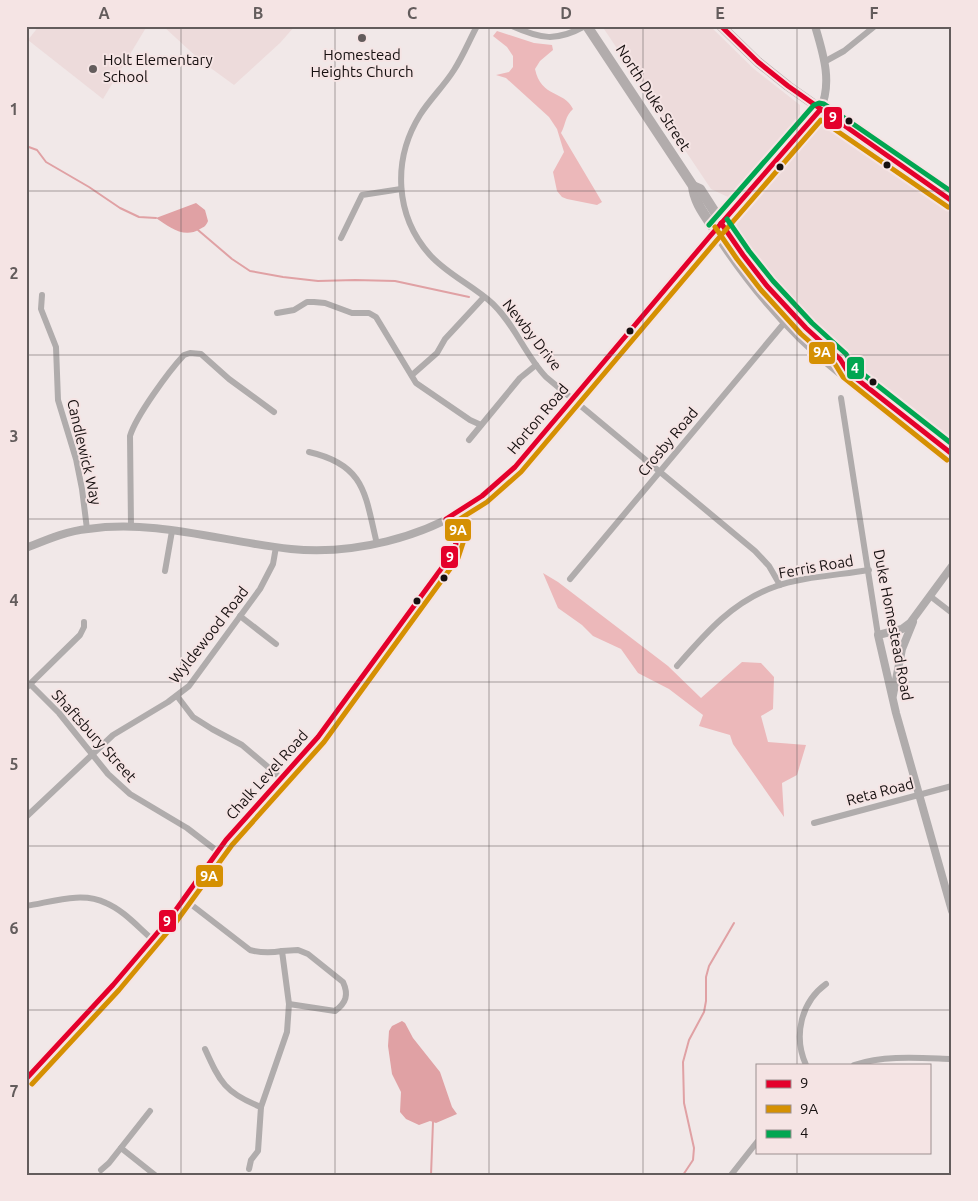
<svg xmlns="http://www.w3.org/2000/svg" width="978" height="1201" font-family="Ubuntu,sans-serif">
<rect width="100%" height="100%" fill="#f1e8e8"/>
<!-- built -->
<g fill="#eddbdb">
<polygon points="39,26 147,26 103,99 28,40"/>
<polygon points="163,26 295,26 280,43 234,85 201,61"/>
<polygon points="602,26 710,26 754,69 800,105 800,116 728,197 711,189"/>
<polygon points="831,125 952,208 952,438 832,344 791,303 768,275 736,230 737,218 817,126"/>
</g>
<!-- forest -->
<g fill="#ecb8ba">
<path d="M497 31 534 43 552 45 553 50 540 61 535 69C541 98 564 90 573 109 565 116 566 124 561 133L602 202 597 205 567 199 562 197 557 191 553 172 564 152 557 129 549 117 506 78 496 75 509 72 513 67V56L507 47 493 36Z"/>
<polygon points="543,573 558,582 668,666 701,698 742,662 761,663 774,677 773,709 761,716 768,742 806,745 797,775 782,783 784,817 733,744 730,735 699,726 703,715 669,689 638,673 621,649 593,636 582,625 558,608"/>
</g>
<!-- water -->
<g fill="#e0a1a4">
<path d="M196 203 205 210 208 221C206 226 204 227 200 229 184 239 169 227 156 218Z"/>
<polygon points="402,1021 405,1023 413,1038 440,1072 452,1107 457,1114 436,1123 430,1121 419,1125 406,1119 400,1112 401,1092 392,1074 388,1046 389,1031 392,1026"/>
</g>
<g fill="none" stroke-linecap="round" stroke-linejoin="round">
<!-- stream -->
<g stroke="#e0a1a4" stroke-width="2">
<polyline points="26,146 37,150 46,162 89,187 120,208 139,217 156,218"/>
<polyline points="198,230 232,259 250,271 283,277 318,281 355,280 395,281 469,297"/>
<polyline points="431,1175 433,1122"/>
<polyline points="683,1175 693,1160 694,1148 684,1103 683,1062 689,1040 704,1012 706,1001 706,977 709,966 734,923"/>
</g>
<!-- minor -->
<g stroke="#b0acac" stroke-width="6">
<path d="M477 26C469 41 463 56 454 70 444 86 430 99 420 115 392 160 395 216 430 255 448 275 474 286 493 304 515 325 525 355 546 377L755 551 769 566 780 585"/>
<path d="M512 26C541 39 556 42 585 26"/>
<polyline points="824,62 844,51 875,26"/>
<polyline points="341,238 362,195 401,189"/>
<polyline points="42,295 41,309 56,347 58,400 76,459 82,489 87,529"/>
<polyline points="277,313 294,310 307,302 314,302 325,303 352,313 369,313 376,317 416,383 470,420 481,425"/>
<polyline points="412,375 437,353 445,339 484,297"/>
<polyline points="841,398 878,635"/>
<polyline points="469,440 520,378 536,365"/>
<path d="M309 452C366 465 365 495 377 544"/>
<path d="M131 526 130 436C136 416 169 371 184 355L190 353 201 354 229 379 274 412"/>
<polyline points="165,571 172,531"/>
<polyline points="570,579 785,322"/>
<polyline points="930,596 952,613"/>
<polyline points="240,616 276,644"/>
<path d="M677 666C705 634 732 602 774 587 800 577 840 575 869 570"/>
<polyline points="30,684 59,713 108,774 130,794 187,828 217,851"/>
<polyline points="26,688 80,635 84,627 84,622"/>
<polyline points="177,696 193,717 212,729 242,745 281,778"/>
<polyline points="26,817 113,735 168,702 189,686 260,589 273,564 276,547"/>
<polyline points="814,823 952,786"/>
<path d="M184 899 250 950C261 953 271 953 282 951L289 1004 287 1032 261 1107 258 1151 251 1160 249 1169"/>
<path d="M26 906C52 902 82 891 106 903 123 910 138 927 152 939"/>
<path d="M282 951 298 950 308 954 343 982C349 995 346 1003 335 1011L289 1004"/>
<path d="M205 1049C220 1082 225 1093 261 1107"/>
<path d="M806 1065C793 1036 801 1002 826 984"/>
<path d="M854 1065C886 1055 919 1058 952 1059"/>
<polyline points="26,1079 113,985 170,918 226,840 318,737 452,554 456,544 446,519"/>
<polyline points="121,1148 155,1175"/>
<polyline points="101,1170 109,1163 150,1111"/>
<polyline points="731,1175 757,1142"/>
</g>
<!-- tertiary -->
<g stroke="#b0acac" stroke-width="8">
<path d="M26 548C46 540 66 531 88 529 156 519 223 542 291 549 353 555 423 538 475 503 490 493 503 480 515 467L711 235 820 110C833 83 823 53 815 26"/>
<polyline points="952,566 910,623 902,629 878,635 896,713 952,911"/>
<polyline points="893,695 902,649 913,622"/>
</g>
<!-- primary -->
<polyline stroke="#b5afaf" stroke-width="10" points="721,26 758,62 788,86 952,201"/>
<!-- trunk -->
<g stroke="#b2acac" stroke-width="10">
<path d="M587 26 693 186C694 201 704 214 712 226 747 281 789 332 840 372H848"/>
<polyline points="693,186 700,189 734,242 783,304 821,342 846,364 848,372 952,454"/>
</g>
<!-- bus-1 casing -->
<g stroke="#f5e4e4" stroke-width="9">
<g id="bus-1">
<polyline points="721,26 758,62 788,86 952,201"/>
<polyline points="721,223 743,255 767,286 806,328 840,359 848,372 952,454"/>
<polyline points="26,1079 113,985 170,918 226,840 318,737 452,554 456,544 446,519 482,496 515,467 711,235 820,110"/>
</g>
</g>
<!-- bus-2 casing -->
<g stroke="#f5e4e4" stroke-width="9">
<g id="bus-2">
<polyline points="715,227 737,259 761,290 801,334 835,364 843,377 947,460"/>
<polyline points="32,1084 119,990 176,922 232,845 324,742 458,558 463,543 455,522 487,502 521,472 717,240 821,120 948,207"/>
</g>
</g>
<!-- bus-3 casing -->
<g stroke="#f5e4e4" stroke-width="9">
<g id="bus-3">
<polyline points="727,219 749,251 773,281 812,323 846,354 854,367 952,444"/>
<polyline points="709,225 814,105 819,103 824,104 952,192"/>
</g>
</g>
<!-- bus-1 -->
<use href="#bus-1" stroke="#e4002b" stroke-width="5"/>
<!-- bus-2 -->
<use href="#bus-2" stroke="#d59002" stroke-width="5"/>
<!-- bus-3 -->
<use href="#bus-3" stroke="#00a651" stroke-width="5"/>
</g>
<!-- grid -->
<path fill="none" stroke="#635c5c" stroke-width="1" stroke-opacity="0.55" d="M181 26V1175M335 26V1175M489 26V1175M643 26V1175M797 26V1065M26 191H952M26 355H952M26 519H952M26 682H952M26 846H952M26 1010H952M797 1152V1175"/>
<!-- markers -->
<g fill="#635c5c" stroke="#f5e4e4" stroke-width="2">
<circle cx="362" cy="38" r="5"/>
<circle cx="93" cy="69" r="5"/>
</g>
<g fill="#161010" stroke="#f5e4e4" stroke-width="2">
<circle cx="849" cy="121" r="4.5"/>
<circle cx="887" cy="165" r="4.5"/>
<circle cx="780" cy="167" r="4.5"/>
<circle cx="630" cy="331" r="4.5"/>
<circle cx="873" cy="382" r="4.5"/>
<circle cx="444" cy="578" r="4.5"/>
<circle cx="417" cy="601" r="4.5"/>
</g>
<g text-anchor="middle" stroke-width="4" stroke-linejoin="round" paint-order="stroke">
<!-- poi labels -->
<g font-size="15" fill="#161010" stroke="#f5e4e4">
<text x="362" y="60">Homestead<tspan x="362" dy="17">Heights Church</tspan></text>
<text x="103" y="65" text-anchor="start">Holt Elementary<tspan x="103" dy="17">School</tspan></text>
</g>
<!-- street labels -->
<g font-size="15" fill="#161010" stroke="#f5e4e4">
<text transform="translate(653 98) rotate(57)" y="5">North Duke Street</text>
<text transform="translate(532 335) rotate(52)" y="5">Newby Drive</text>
<text transform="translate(538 419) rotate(-50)" y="5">Horton Road</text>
<text transform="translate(668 442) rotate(-50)" y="5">Crosby Road</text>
<text transform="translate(84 452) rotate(77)" y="5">Candlewick Way</text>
<text transform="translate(816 567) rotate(-10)" y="5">Ferris Road</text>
<text transform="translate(893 625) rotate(79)" y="5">Duke Homestead Road</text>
<text transform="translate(209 635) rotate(-52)" y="5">Wyldewood Road</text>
<text transform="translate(94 736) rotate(48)" y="5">Shaftsbury Street</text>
<text transform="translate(267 775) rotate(-48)" y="5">Chalk Level Road</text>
<text transform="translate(880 792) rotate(-15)" y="5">Reta Road</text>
</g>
</g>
<g stroke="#f5e4e4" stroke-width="2">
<rect x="823" y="106" width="20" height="24" rx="5" fill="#e4002b"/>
<rect x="808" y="341" width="28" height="24" rx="5" fill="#d59002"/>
<rect x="846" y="356" width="19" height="24" rx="5" fill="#00a651"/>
<rect x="444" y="518" width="28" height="24" rx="5" fill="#d59002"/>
<rect x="440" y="545" width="19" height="24" rx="5" fill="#e4002b"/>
<rect x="195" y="864" width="29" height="24" rx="5" fill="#d59002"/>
<rect x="158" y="909" width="19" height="24" rx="5" fill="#e4002b"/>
</g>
<g font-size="14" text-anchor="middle" font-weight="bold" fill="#fff">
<text x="833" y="122">9</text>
<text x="822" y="357">9A</text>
<text x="855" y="373">4</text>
<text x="458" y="535">9A</text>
<text x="450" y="562">9</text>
<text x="209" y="881">9A</text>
<text x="167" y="926">9</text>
</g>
<!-- border -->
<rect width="978" height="1201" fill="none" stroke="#f5e4e4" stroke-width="55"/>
<!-- legend -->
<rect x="756" y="1064" width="175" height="90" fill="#f5e4e4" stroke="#9c8f8f"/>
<rect x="766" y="1080" width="25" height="8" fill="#e4002b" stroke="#9c8f8f"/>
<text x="800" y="1088" font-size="15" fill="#161010">9</text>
<rect x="766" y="1105" width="25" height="8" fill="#d59002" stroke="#9c8f8f"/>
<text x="800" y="1114" font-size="15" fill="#161010">9A</text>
<rect x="766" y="1130" width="25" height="8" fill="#00a651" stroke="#9c8f8f"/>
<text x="800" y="1138" font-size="15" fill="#161010">4</text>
<rect x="28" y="28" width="922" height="1146" fill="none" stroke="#635c5c" stroke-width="2"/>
<g font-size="16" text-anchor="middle" font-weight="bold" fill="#635c5c">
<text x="104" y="19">A</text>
<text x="258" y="19">B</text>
<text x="412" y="19">C</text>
<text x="566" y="19">D</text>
<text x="720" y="19">E</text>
<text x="874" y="19">F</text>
<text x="14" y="115">1</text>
<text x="14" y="279">2</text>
<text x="14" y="442">3</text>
<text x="14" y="606">4</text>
<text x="14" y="770">5</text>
<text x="14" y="934">6</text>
<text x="14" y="1097">7</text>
</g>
</svg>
